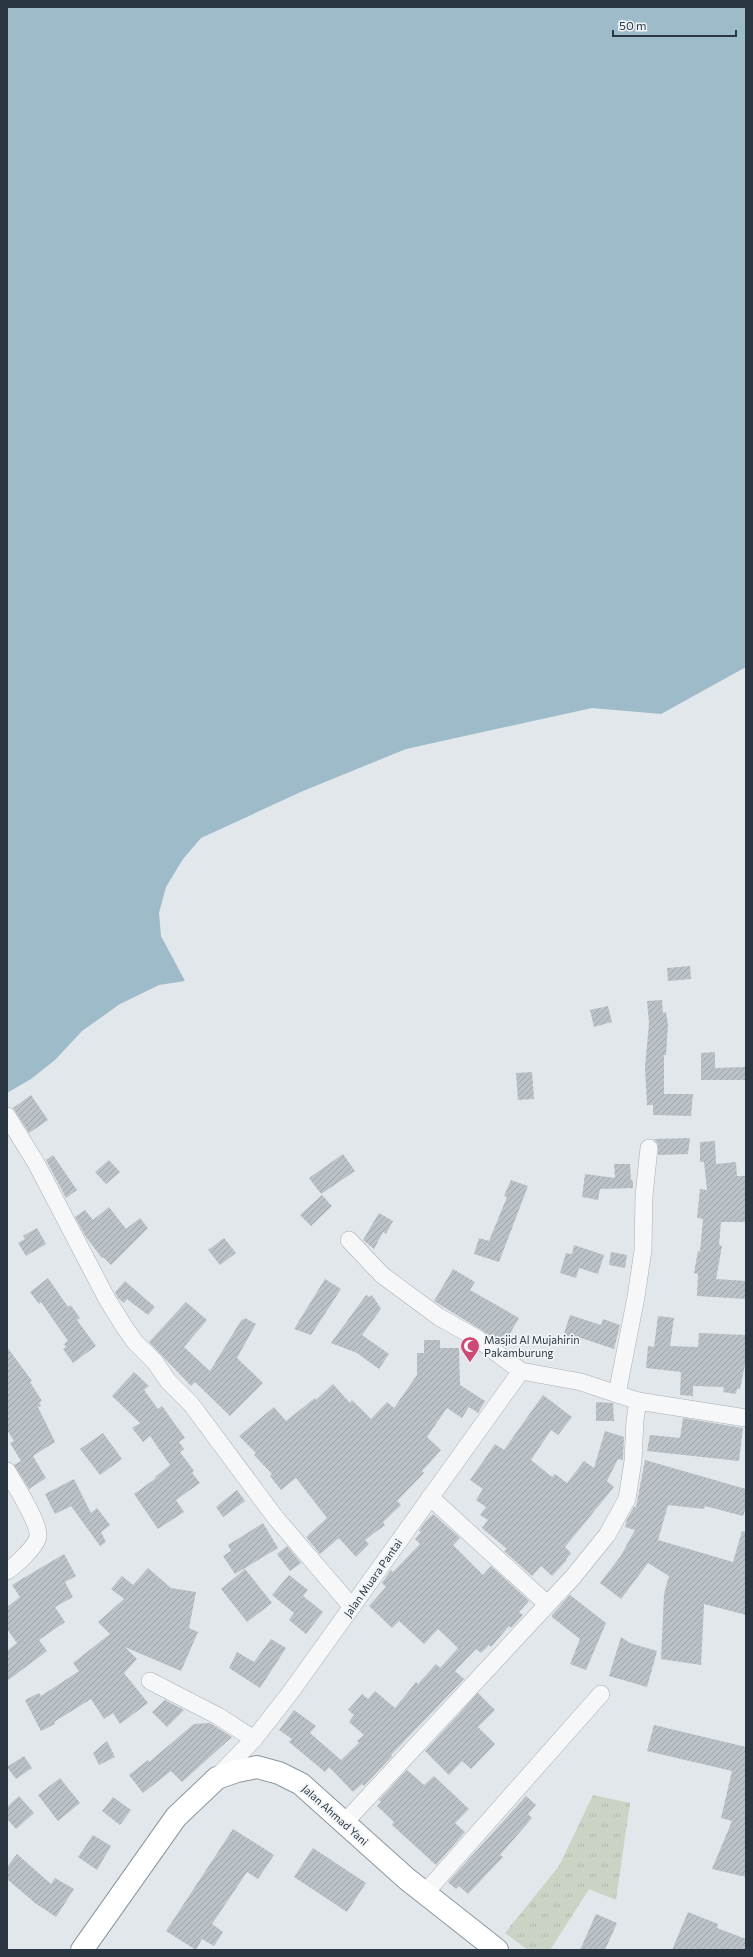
<svg xmlns="http://www.w3.org/2000/svg" width="753" height="1957" font-family="Commissioner,sans-serif">
<defs>
<pattern id="grass-tufts" width="24" height="20" patternUnits="userSpaceOnUse"><rect width="24" height="20" fill="#cbd4c4"/><path d="M3 7l-1-3M5 7V3M7 7l1-3M15 17l-1-3M17 17v-4M19 17l1-3" fill="none" stroke="#aeb7aa"/></pattern>
<pattern id="building-hatch" width="6" height="6" patternUnits="userSpaceOnUse"><rect width="6" height="6" fill="#bac1c7"/><path d="M-1 1l2-2M0 6l6-6M5 7l2-2" fill="none" stroke="#a0a6ac"/></pattern>
</defs>
<rect width="100%" height="100%" fill="#e2e7eb"/>
<!-- grass -->
<polygon fill="url(#grass-tufts)" points="593,1795 630,1803 616,1900 589,1889 550,1950 528,1950 505,1933 559,1866"/>
<!-- water -->
<polygon fill="#9ebbca" points="7,7 746,7 746,667 661,714 592,708 406,749 303,791 201,838 183,859 166,887 159,913 161,936 185,981 159,985 120,1004 82,1031 55,1060 31,1079 7,1093"/>
<!-- building -->
<g fill="url(#building-hatch)">
<polygon points="690,966 691,979 668,981 667,968"/>
<polygon points="662,1000 663,1013 666,1012 668,1025 666,1055 664,1055 664,1094 693,1094 691,1116 653,1115 653,1105 647,1105 645,1067 649,1023 647,1001"/>
<polygon points="608,1006 612,1022 594,1027 590,1010"/>
<polygon points="715,1052 715,1068 746,1067 746,1080 701,1080 701,1053"/>
<polygon points="532,1072 534,1099 518,1100 516,1073"/>
<polygon points="31,1095 48,1120 29,1133 13,1108"/>
<polygon points="690,1138 688,1154 658,1155 658,1144 654,1139"/>
<polygon points="715,1141 716,1164 736,1162 737,1176 746,1176 746,1222 721,1222 719,1245 722,1246 716,1279 746,1281 746,1299 697,1296 698,1274 694,1273 698,1251 700,1252 703,1219 697,1218 700,1189 707,1190 704,1162 700,1162 700,1142"/>
<polygon points="343,1154 355,1171 321,1194 309,1178"/>
<polygon points="53,1155 77,1190 66,1198 46,1160"/>
<polygon points="109,1160 120,1172 106,1184 95,1172"/>
<polygon points="614,1164 630,1164 631,1180 633,1181 633,1188 600,1189 598,1200 582,1197 585,1174 615,1178"/>
<polygon points="511,1180 528,1186 499,1262 474,1254 479,1238 489,1241 507,1197 504,1196"/>
<polygon points="322,1195 332,1206 311,1226 300,1215"/>
<polygon points="109,1207 126,1229 140,1218 148,1228 111,1265 104,1258 102,1258 86,1237 75,1217 85,1210 93,1220"/>
<polygon points="379,1213 393,1221 386,1234 383,1232 374,1249 363,1240"/>
<polygon points="37,1228 46,1244 26,1256 18,1243 25,1239 23,1236"/>
<polygon points="224,1238 236,1253 220,1265 208,1250"/>
<polygon points="574,1245 604,1255 598,1274 579,1268 576,1278 560,1273 566,1253 572,1254"/>
<polygon points="611,1252 627,1255 625,1268 609,1265"/>
<polygon points="453,1269 475,1282 470,1290 519,1318 504,1344 434,1301"/>
<polygon points="48,1278 68,1307 70,1305 72,1307 80,1318 77,1320 96,1346 73,1363 63,1349 66,1347 64,1344 68,1341 41,1302 39,1304 30,1292"/>
<polygon points="325,1279 341,1289 311,1335 294,1329"/>
<polygon points="125,1281 155,1307 148,1315 127,1299 124,1303 118,1298 115,1292"/>
<polygon points="366,1295 370,1297 372,1295 381,1309 362,1335 389,1354 379,1369 357,1353 331,1343"/>
<polygon points="186,1302 207,1320 184,1347 210,1371 242,1319 243,1320 245,1318 256,1324 237,1358 263,1383 230,1416 195,1382 191,1386 149,1342"/>
<polygon points="570,1315 601,1325 603,1319 620,1325 614,1349 581,1338 578,1346 562,1340"/>
<polygon points="658,1316 674,1318 670,1346 698,1347 699,1333 746,1335 746,1360 740,1389 737,1389 736,1394 723,1392 724,1387 693,1386 693,1396 680,1395 681,1372 646,1368 648,1346 654,1347"/>
<polygon points="424,1340 440,1340 440,1348 459,1348 460,1385 485,1401 478,1413 469,1407 462,1418 447,1408 427,1437 441,1450 422,1471 424,1473 397,1501 401,1505 383,1522 385,1525 365,1540 369,1544 356,1557 339,1538 320,1554 306,1537 327,1518 296,1478 281,1490 270,1476 272,1474 254,1455 256,1453 239,1436 274,1407 286,1421 315,1398 316,1400 333,1384 350,1403 352,1400 371,1419 387,1402 394,1408 417,1375 417,1353 424,1353"/>
<polygon points="7,1347 32,1381 30,1382 42,1401 39,1403 41,1406 38,1407 55,1442 33,1456 46,1478 29,1489 14,1465 21,1461 10,1443 14,1441 7,1430"/>
<polygon points="134,1372 149,1386 144,1390 158,1409 162,1406 185,1438 179,1442 184,1449 180,1452 194,1471 192,1473 200,1483 176,1500 184,1512 158,1529 134,1494 156,1478 155,1477 170,1465 150,1436 143,1442 132,1428 140,1423 112,1396"/>
<polygon points="543,1395 572,1417 558,1435 551,1430 531,1460 552,1477 555,1474 567,1483 584,1461 594,1468 605,1431 624,1437 623,1460 618,1459 607,1481 614,1487 565,1547 571,1553 566,1559 567,1560 552,1576 541,1566 532,1576 504,1551 507,1549 482,1528 488,1520 480,1515 486,1507 476,1500 483,1489 470,1480 495,1444 504,1450"/>
<polygon points="596,1402 613,1403 614,1421 596,1421"/>
<polygon points="683,1418 743,1428 739,1461 647,1451 650,1435 680,1438"/>
<polygon points="103,1433 122,1459 100,1475 80,1449"/>
<polygon points="645,1460 746,1489 746,1507 743,1516 705,1506 704,1509 668,1505 658,1540 733,1562 742,1531 746,1532 746,1615 704,1604 701,1665 661,1659 664,1594 669,1576 648,1563 621,1599 600,1583 620,1557 635,1530 625,1527 627,1519 634,1507 636,1507"/>
<polygon points="74,1479 91,1513 97,1508 110,1525 101,1532 106,1542 100,1546 71,1506 55,1514 45,1494"/>
<polygon points="237,1490 245,1501 223,1517 216,1507"/>
<polygon points="433,1514 460,1538 453,1545 483,1575 491,1566 529,1601 519,1612 523,1615 511,1628 509,1626 491,1647 489,1645 481,1653 476,1649 455,1671 464,1679 391,1755 392,1756 364,1786 362,1784 353,1792 329,1767 325,1772 289,1742 292,1739 279,1730 294,1710 316,1726 310,1733 341,1760 359,1743 357,1741 364,1735 349,1722 354,1715 348,1710 362,1694 368,1699 375,1691 395,1708 416,1682 418,1684 436,1664 440,1668 458,1648 438,1629 424,1644 399,1621 392,1628 369,1606 386,1587 382,1583 391,1570 393,1572 420,1544 415,1539 421,1532 419,1531 425,1522"/>
<polygon points="263,1523 278,1548 235,1574 223,1556 231,1551 228,1545"/>
<polygon points="287,1546 301,1563 290,1571 277,1554"/>
<polygon points="64,1554 76,1576 65,1582 73,1597 55,1607 65,1622 39,1640 47,1651 7,1681 7,1651 17,1643 7,1629 7,1607 20,1597 12,1585"/>
<polygon points="148,1568 171,1588 196,1592 189,1628 198,1632 181,1671 125,1647 137,1659 124,1673 148,1703 120,1724 113,1713 104,1719 91,1699 54,1722 55,1724 41,1731 25,1700 39,1693 41,1696 79,1671 73,1663 110,1634 98,1622 124,1599 111,1589 122,1576 133,1585"/>
<polygon points="245,1569 272,1603 247,1622 221,1589"/>
<polygon points="289,1575 308,1590 303,1596 323,1612 306,1634 289,1620 294,1613 272,1595"/>
<polygon points="570,1595 606,1623 586,1670 570,1664 580,1639 552,1617 552,1615"/>
<polygon points="621,1637 630,1643 657,1651 647,1687 609,1676"/>
<polygon points="271,1639 286,1648 260,1688 229,1668 237,1652 254,1662"/>
<polygon points="478,1693 495,1710 478,1727 495,1744 471,1769 462,1761 449,1775 425,1751"/>
<polygon points="165,1700 184,1710 167,1727 152,1712"/>
<polygon points="210,1723 232,1737 182,1782 171,1771 143,1793 129,1775 148,1760 149,1762 194,1724"/>
<polygon points="654,1725 746,1747 746,1877 712,1869 732,1821 721,1818 732,1771 647,1751"/>
<polygon points="107,1741 115,1757 99,1765 93,1753"/>
<polygon points="24,1756 32,1768 16,1779 7,1767"/>
<polygon points="407,1770 424,1785 434,1776 469,1809 455,1823 465,1832 436,1865 392,1825 394,1822 377,1806 381,1802 379,1800"/>
<polygon points="60,1778 80,1803 58,1821 38,1795"/>
<polygon points="19,1796 34,1813 16,1829 7,1819 7,1807"/>
<polygon points="526,1796 536,1805 528,1814 532,1818 500,1855 503,1857 468,1894 459,1886 456,1889 448,1882"/>
<polygon points="113,1797 131,1810 120,1825 102,1811"/>
<polygon points="233,1829 274,1855 258,1879 247,1872 212,1924 223,1932 214,1946 202,1939 196,1950 166,1931"/>
<polygon points="93,1835 111,1846 97,1870 78,1857"/>
<polygon points="313,1848 366,1883 347,1912 294,1877"/>
<polygon points="17,1854 51,1884 55,1878 74,1889 56,1917 35,1903 7,1879 7,1867"/>
<polygon points="688,1912 718,1924 717,1928 746,1939 746,1950 672,1950"/>
<polygon points="596,1914 617,1923 605,1950 580,1950"/>
</g>
<g fill="none" stroke-linecap="round" stroke-linejoin="round">
<!-- minor casing -->
<g stroke="#a7afb5" stroke-width="18">
<g id="minor">
<polyline points="7,1116 36,1163 107,1299 125,1328 135,1342 155,1362 168,1381 191,1404 275,1517 352,1607"/>
<polyline points="617,1394 636,1297 643,1250 644,1196 649,1148"/>
<polyline points="638,1401 746,1418"/>
<path d="M7 1471C15 1485 39 1522 38 1536 37 1546 15 1566 7 1571"/>
<polyline points="430,1497 547,1604"/>
<polyline points="150,1681 218,1716 254,1739"/>
<polyline points="217,1777 254,1739 290,1693 521,1371"/>
<polyline points="344,1823 573,1577 607,1535 627,1499 633,1461 635,1420 638,1401 581,1382 521,1371 478,1339 439,1317 382,1275 349,1240"/>
<polyline points="425,1893 601,1694"/>
</g>
</g>
<!-- trunk casing -->
<g stroke="#8a97a1" stroke-width="24">
<polyline id="trunk" points="82,1950 176,1817 217,1778 237,1771 257,1767 279,1773 301,1784 407,1879 497,1950"/>
</g>
<!-- minor -->
<use href="#minor" stroke="#f5f7f9" stroke-width="17"/>
<!-- trunk -->
<use href="#trunk" stroke="#fff" stroke-width="22"/>
</g>
<!-- icons -->
<defs>
<g id="mosque-pin" transform="scale(1)"><path d="M0 17L-7.5 6A9.5 9.5 0 1 1 7.5 6Z" fill="#cd4a74" stroke="#f2f5f8"/><path d="M3.5-4.9A6 6 0 1 0 3.5 4.9A5 5 0 1 1 3.5-4.9Z" fill="#fff"/></g>
</defs>
<g fill-rule="evenodd">
<use href="#mosque-pin" x="470" y="1346"/>
</g>
<g text-anchor="middle" stroke-width="3.5" stroke-linejoin="round" paint-order="stroke">
<!-- poi labels -->
<g font-size="11" fill="#2a3742" stroke="#f2f5f8" text-anchor="start">
<text x="484" y="1344">Masjid Al Mujahirin<tspan x="484" dy="13">Pakamburung</tspan></text>
</g>
<!-- street labels -->
<g font-size="11" fill="#2a3742" stroke="#f2f5f8">
<text transform="translate(373 1578) rotate(-55)" y="4">Jalan Muara Pantai</text>
<text transform="translate(335 1815) rotate(42)" y="4">Jalan Ahmad Yani</text>
</g>
</g>
<!-- border -->
<rect width="753" height="1957" fill="none" stroke="#2a3742" stroke-width="16"/>
<!-- scale -->
<path d="M613 30v6h123v-6" fill="none" stroke="#2a3742" stroke-width="2"/>
<text x="619" y="30" font-size="12" fill="#2a3742" stroke="#f2f5f8" stroke-width="3" paint-order="stroke">50 m</text>
</svg>
